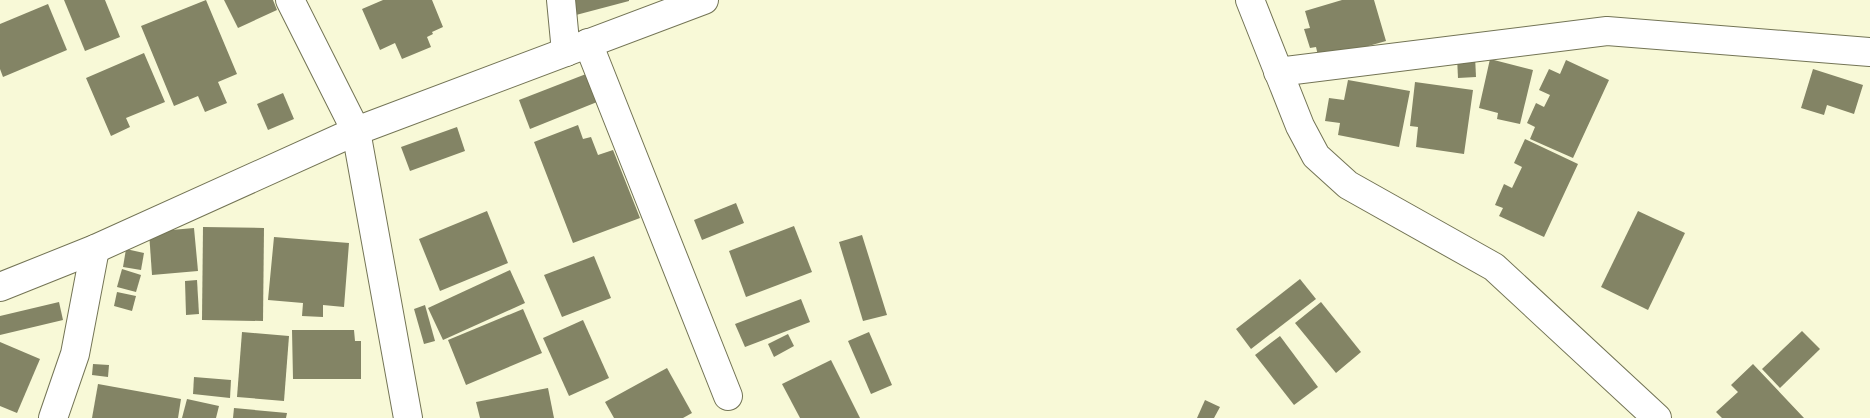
<svg xmlns="http://www.w3.org/2000/svg" width="1870" height="418" font-family="'Golos Text',sans-serif">
<rect width="100%" height="100%" fill="#f8f9d7"/>
<!-- building -->
<g fill="#838465">
<polygon points="64,0 105,0 120,37 85,51"/>
<polygon points="206,0 237,74 218,82 227,103 205,112 198,96 174,106 141,26"/>
<polygon points="224,0 273,0 277,10 238,28"/>
<polygon points="383,0 432,0 443,27 432,32 433,34 427,37 431,47 402,59 395,43 380,50 362,9"/>
<polygon points="571,0 629,0 629,1 576,15"/>
<polygon points="1342,0 1374,0 1386,41 1319,60 1316,47 1310,48 1304,29 1310,28 1305,11"/>
<polygon points="48,4 67,50 3,77 0,69 0,24"/>
<polygon points="144,53 165,102 126,118 130,127 111,136 86,78"/>
<polygon points="1475,56 1476,77 1458,78 1457,57"/>
<polygon points="1490,59 1533,70 1520,124 1497,119 1498,113 1479,108"/>
<polygon points="1566,60 1609,80 1573,158 1530,139 1535,127 1527,123 1536,103 1544,107 1550,95 1539,90 1549,69 1560,74"/>
<polygon points="1813,69 1863,85 1854,114 1827,105 1824,115 1801,108"/>
<polygon points="586,74 597,102 530,129 519,100"/>
<polygon points="1348,80 1410,91 1399,147 1338,135 1340,123 1325,121 1329,98 1344,100"/>
<polygon points="1415,82 1473,90 1464,154 1416,147 1418,127 1410,126"/>
<polygon points="283,93 294,119 268,130 257,104"/>
<polygon points="578,125 583,139 591,137 598,155 613,150 640,218 573,243 534,142"/>
<polygon points="457,127 465,151 410,171 401,147"/>
<polygon points="1525,139 1578,164 1544,237 1499,216 1503,208 1495,205 1504,184 1512,188 1522,167 1514,163"/>
<polygon points="736,203 744,223 702,240 694,220"/>
<polygon points="487,211 508,263 440,291 419,239"/>
<polygon points="1638,211 1685,233 1648,310 1601,287"/>
<polygon points="794,226 812,272 746,297 729,251"/>
<polygon points="203,227 264,228 263,321 202,320"/>
<polygon points="194,228 198,271 152,275 149,232"/>
<polygon points="862,235 887,315 863,321 839,242"/>
<polygon points="274,237 349,243 344,307 323,305 323,317 302,316 303,303 268,300"/>
<polygon points="126,249 144,253 141,270 123,267"/>
<polygon points="594,256 611,298 562,317 544,275"/>
<polygon points="122,269 141,275 136,292 117,287"/>
<polygon points="510,270 525,303 443,340 428,308"/>
<polygon points="1300,279 1316,299 1251,349 1236,329"/>
<polygon points="197,280 199,314 186,315 185,281"/>
<polygon points="117,292 136,296 132,311 114,306"/>
<polygon points="801,299 810,322 745,347 735,324"/>
<polygon points="59,302 63,320 0,335 0,316"/>
<polygon points="1321,302 1361,352 1336,373 1295,323"/>
<polygon points="425,305 435,341 424,344 414,309"/>
<polygon points="523,309 542,353 466,385 448,340"/>
<polygon points="583,320 609,378 569,396 543,338"/>
<polygon points="292,330 354,330 355,341 361,341 361,379 293,379"/>
<polygon points="1802,331 1820,349 1780,388 1762,369"/>
<polygon points="242,332 289,336 284,401 237,397"/>
<polygon points="869,332 892,385 871,394 848,341"/>
<polygon points="788,334 794,346 774,357 768,344"/>
<polygon points="1280,336 1318,387 1294,405 1255,355"/>
<polygon points="0,342 40,359 17,413 0,406"/>
<polygon points="831,360 860,418 800,418 782,384"/>
<polygon points="93,364 109,365 108,377 92,375"/>
<polygon points="1753,364 1804,418 1722,418 1716,412 1738,392 1731,385"/>
<polygon points="667,368 692,413 683,418 614,418 605,402"/>
<polygon points="194,377 231,380 230,398 193,394"/>
<polygon points="98,384 181,399 178,418 92,418"/>
<polygon points="548,388 554,418 480,418 476,402"/>
<polygon points="187,399 219,406 216,418 182,418"/>
<polygon points="1205,400 1220,407 1214,418 1197,418"/>
<polygon points="234,408 287,413 286,418 233,418"/>
</g>
<g fill="none" stroke-linecap="round" stroke-linejoin="round">
<!-- minor casing -->
<g stroke="#737455" stroke-width="30">
<g id="minor">
<polyline points="290,0 356,131 408,418"/>
<polyline points="561,0 566,52"/>
<polyline points="1250,0 1300,126 1316,156 1348,185 1494,267 1657,418"/>
<polyline points="588,43 728,396"/>
<polyline points="1278,72 1607,31 1870,52"/>
<polyline points="0,287 95,249 356,131 704,0"/>
<polyline points="53,418 75,354 95,249"/>
</g>
</g>
<!-- minor -->
<use href="#minor" stroke="#fff" stroke-width="28"/>
</g>
</svg>
